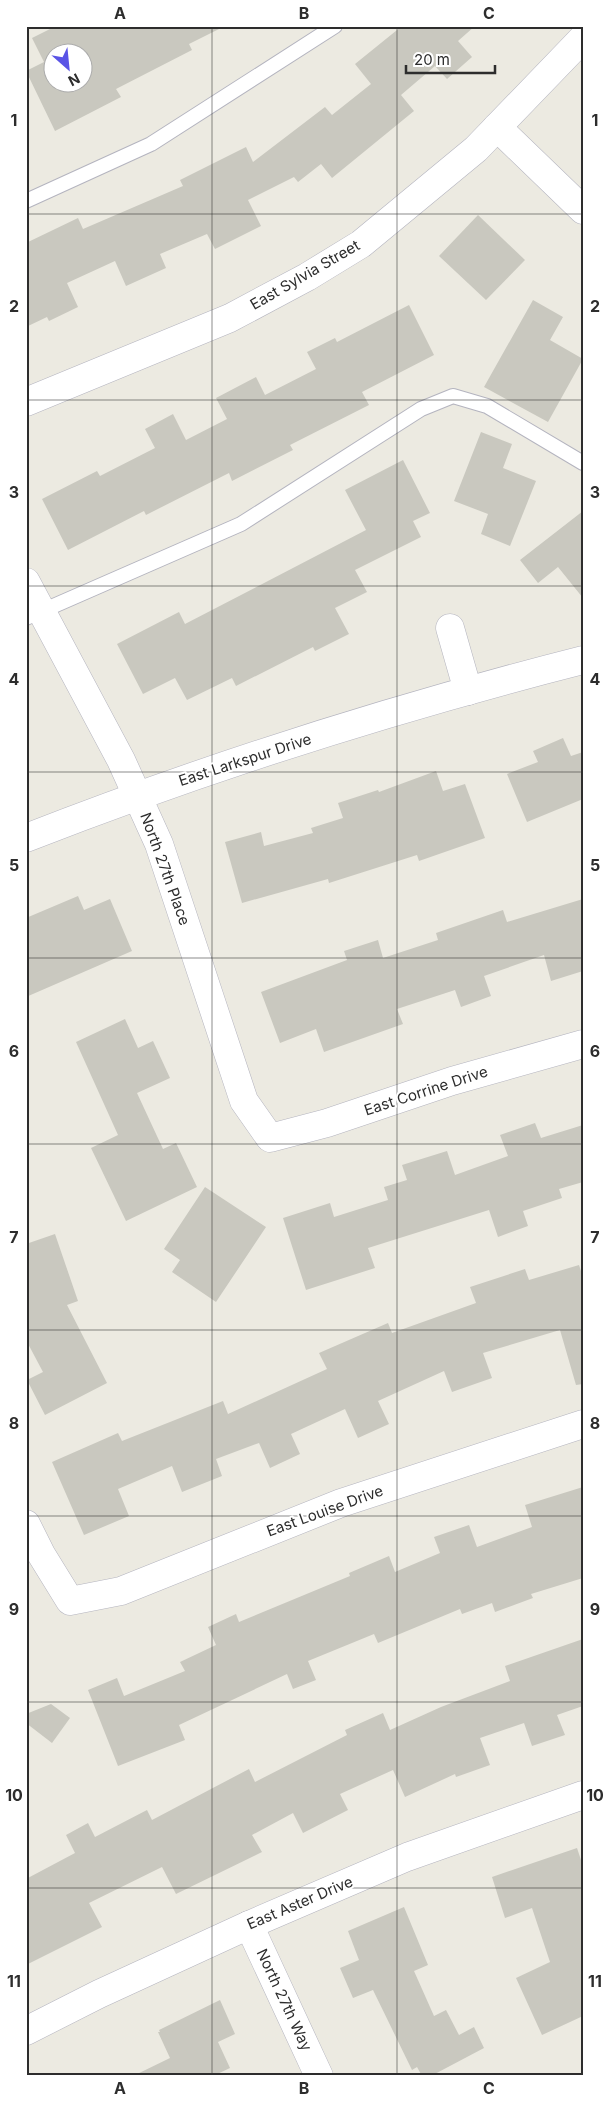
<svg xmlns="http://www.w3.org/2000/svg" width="609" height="2102" font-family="Inter,sans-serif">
<rect width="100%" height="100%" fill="#eceae1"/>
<!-- building -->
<g fill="#c9c8bf" fill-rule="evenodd">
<path d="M56 26H225L189 44 192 50 116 89 121 97 55 131 26 71 44 62 32 38ZM52 52H82V82H52Z"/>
<polygon points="402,26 475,26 458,41 472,57 447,79 435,66 401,95 414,111 332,178 321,164 298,182 294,177 248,200 261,226 215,249 207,234 160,254 166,268 126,286 115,261 67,283 78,307 49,321 47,317 26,327 26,243 78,218 83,229 183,186 180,180 246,147 253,162 325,107 332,115 371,84 355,64"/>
<polygon points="478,215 525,260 486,300 439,256"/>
<polygon points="533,300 563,317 550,340 583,359 548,422 484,387"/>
<polygon points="409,305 434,355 362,392 369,405 290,445 293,450 232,481 229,473 146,515 144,511 68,550 42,499 97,471 100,476 155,448 145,429 173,414 186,440 227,419 216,398 256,377 265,395 316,369 307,352 335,338 337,342"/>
<polygon points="481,432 512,444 503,468 536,481 510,546 481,534 488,514 454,501"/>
<polygon points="403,460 430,513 413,521 421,537 355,570 367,592 335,608 349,634 315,651 313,647 236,686 232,678 187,700 175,678 143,694 117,644 179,612 185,624 366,530 345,490"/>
<polygon points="583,511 583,598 558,567 538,583 520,560"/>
<polygon points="563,738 571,756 583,752 583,799 527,822 507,774 538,762 533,751"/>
<polygon points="436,771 443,791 465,784 485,838 419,861 417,855 329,883 328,879 242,903 225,842 261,832 264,846 313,833 311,828 343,818 338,803 378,790 379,792"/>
<polygon points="78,896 84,910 110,899 132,951 26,997 26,918"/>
<polygon points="583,899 583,971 551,981 544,955 484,976 491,996 461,1007 455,990 397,1009 403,1024 324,1052 316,1029 280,1043 261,992 347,960 344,951 378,940 383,958 438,940 436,933 503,910 507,922"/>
<polygon points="125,1019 138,1048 153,1041 170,1078 137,1093 163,1149 176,1143 197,1187 126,1221 91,1148 118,1135 76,1042"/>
<polygon points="535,1123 541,1138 583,1125 583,1182 559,1189 562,1198 523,1211 528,1226 498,1237 489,1210 368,1248 375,1268 306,1290 283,1218 330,1203 334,1217 388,1200 384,1187 407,1180 402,1165 447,1151 455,1175 508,1156 500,1135"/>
<polygon points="205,1187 266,1227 216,1302 172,1272 180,1260 164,1249"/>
<polygon points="55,1234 78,1301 67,1305 107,1383 45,1415 27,1380 43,1372 26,1340 26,1244"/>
<polygon points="579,1265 583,1277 583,1384 576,1385 560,1330 483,1353 492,1378 452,1392 444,1371 378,1401 389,1424 358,1438 345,1409 291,1434 300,1454 270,1468 259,1443 216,1459 222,1476 182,1492 172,1466 118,1489 129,1516 84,1535 52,1462 118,1433 122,1441 223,1401 228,1414 327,1369 319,1353 388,1323 392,1333 476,1303 470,1287 525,1269 529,1280"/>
<polygon points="583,1487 583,1578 531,1594 533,1598 495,1612 492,1603 462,1614 460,1609 378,1643 374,1634 308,1661 316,1680 293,1689 287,1674 179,1725 185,1740 118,1766 88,1690 117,1678 124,1696 185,1671 180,1662 216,1645 208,1627 236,1614 239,1622 350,1576 349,1573 389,1556 395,1572 440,1553 434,1537 469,1525 477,1547 532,1527 525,1505"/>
<polygon points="583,1639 583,1706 557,1715 565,1735 532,1746 524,1723 480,1738 490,1765 456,1777 455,1774 405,1797 393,1770 340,1794 348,1810 303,1833 293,1813 252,1835 262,1852 176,1894 162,1867 89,1903 102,1927 26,1965 26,1879 75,1853 66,1835 88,1823 95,1837 147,1810 152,1820 249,1769 255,1782 347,1735 345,1730 383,1713 390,1730 441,1707 510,1681 505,1666"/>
<polygon points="51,1704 70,1718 52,1743 26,1723 26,1714"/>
<polygon points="577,1848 583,1866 583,2016 542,2035 516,1978 550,1962 532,1908 505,1918 492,1877"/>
<polygon points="404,1907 428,1965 414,1971 434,2016 446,2010 459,2035 474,2027 484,2048 431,2076 422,2076 417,2067 412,2070 373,1990 353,1998 340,1968 359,1960 348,1931"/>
<polygon points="220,2000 235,2034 218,2042 230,2068 213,2076 133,2076 170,2058 158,2032 160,2032 159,2030"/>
</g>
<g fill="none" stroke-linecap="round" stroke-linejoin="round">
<!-- lane casing -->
<g stroke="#b4b4bf" stroke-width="16">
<g id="lane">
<polyline points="26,201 151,144 335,26"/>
<polyline points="26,618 241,524 421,409 453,396 487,406 583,463"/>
</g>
</g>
<!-- street casing -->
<g stroke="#b4b4bf" stroke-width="29">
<g id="street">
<polyline points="497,127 583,210"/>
<polyline points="26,402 230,318 307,277 361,244 476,149 583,38"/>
<polyline points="26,582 121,760 159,844 244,1101 270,1138 327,1123 452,1081 583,1044"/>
<polyline points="450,628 468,691"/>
<path d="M26 838C208 767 394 708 583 660"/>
<polyline points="26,1524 41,1554 70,1601 121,1591 341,1503 583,1424"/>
<polyline points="249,1925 319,2076"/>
<polyline points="26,2031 99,1994 249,1925 407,1857 583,1795"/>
</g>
</g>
<!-- lane -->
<use href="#lane" stroke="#fff" stroke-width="14"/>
<!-- street -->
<use href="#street" stroke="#fff" stroke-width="28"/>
</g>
<!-- grid -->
<path fill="none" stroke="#2d2d2d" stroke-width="1" stroke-opacity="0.55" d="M212 26V2076M397 26V2076M26 214H583M26 400H583M26 586H583M26 772H583M26 958H583M26 1144H583M26 1330H583M26 1516H583M26 1702H583M26 1888H583"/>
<g text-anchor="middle" stroke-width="4" stroke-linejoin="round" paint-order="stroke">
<!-- street labels -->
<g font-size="15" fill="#2d2d2d" stroke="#fff">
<text transform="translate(305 275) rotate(-30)" y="5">East Sylvia Street</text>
<text transform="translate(245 760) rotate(-18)" y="5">East Larkspur Drive</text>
<text transform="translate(165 869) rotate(70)" y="5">North 27th Place</text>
<text transform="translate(426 1091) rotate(-18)" y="5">East Corrine Drive</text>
<text transform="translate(325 1511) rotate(-20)" y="5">East Louise Drive</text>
<text transform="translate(300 1903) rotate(-23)" y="5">East Aster Drive</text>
<text transform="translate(284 2000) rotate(65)" y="5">North 27th Way</text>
</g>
</g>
<!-- border -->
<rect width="609" height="2102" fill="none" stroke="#ffffff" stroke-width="55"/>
<!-- north arrow -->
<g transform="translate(68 68) rotate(153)"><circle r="24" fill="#ffffff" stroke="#ababab"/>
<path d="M0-4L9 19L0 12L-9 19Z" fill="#5a54e6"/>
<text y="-8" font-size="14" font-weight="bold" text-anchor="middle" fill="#2d2d2d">N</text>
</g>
<!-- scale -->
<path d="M406 65v8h89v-8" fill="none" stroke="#2d2d2d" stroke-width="2.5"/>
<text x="414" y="65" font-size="15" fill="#2d2d2d" stroke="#ffffff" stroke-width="4" paint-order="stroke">20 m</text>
<rect x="28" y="28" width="554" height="2046" fill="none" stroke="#2d2d2d" stroke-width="2"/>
<g font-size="16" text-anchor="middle" font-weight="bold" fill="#2d2d2d">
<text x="120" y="19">A</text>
<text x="304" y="19">B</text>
<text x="489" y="19">C</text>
<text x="14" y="126">1</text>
<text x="595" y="126">1</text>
<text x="14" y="312">2</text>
<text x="595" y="312">2</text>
<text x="14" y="498">3</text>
<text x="595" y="498">3</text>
<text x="14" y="685">4</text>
<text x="595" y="685">4</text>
<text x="14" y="871">5</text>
<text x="595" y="871">5</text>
<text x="14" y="1057">6</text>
<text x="595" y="1057">6</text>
<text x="14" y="1243">7</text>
<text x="595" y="1243">7</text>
<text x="14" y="1429">8</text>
<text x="595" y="1429">8</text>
<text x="14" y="1615">9</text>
<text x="595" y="1615">9</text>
<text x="14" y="1801">10</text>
<text x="595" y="1801">10</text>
<text x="14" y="1987">11</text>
<text x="595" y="1987">11</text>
<text x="120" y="2094">A</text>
<text x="304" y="2094">B</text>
<text x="489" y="2094">C</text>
</g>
</svg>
